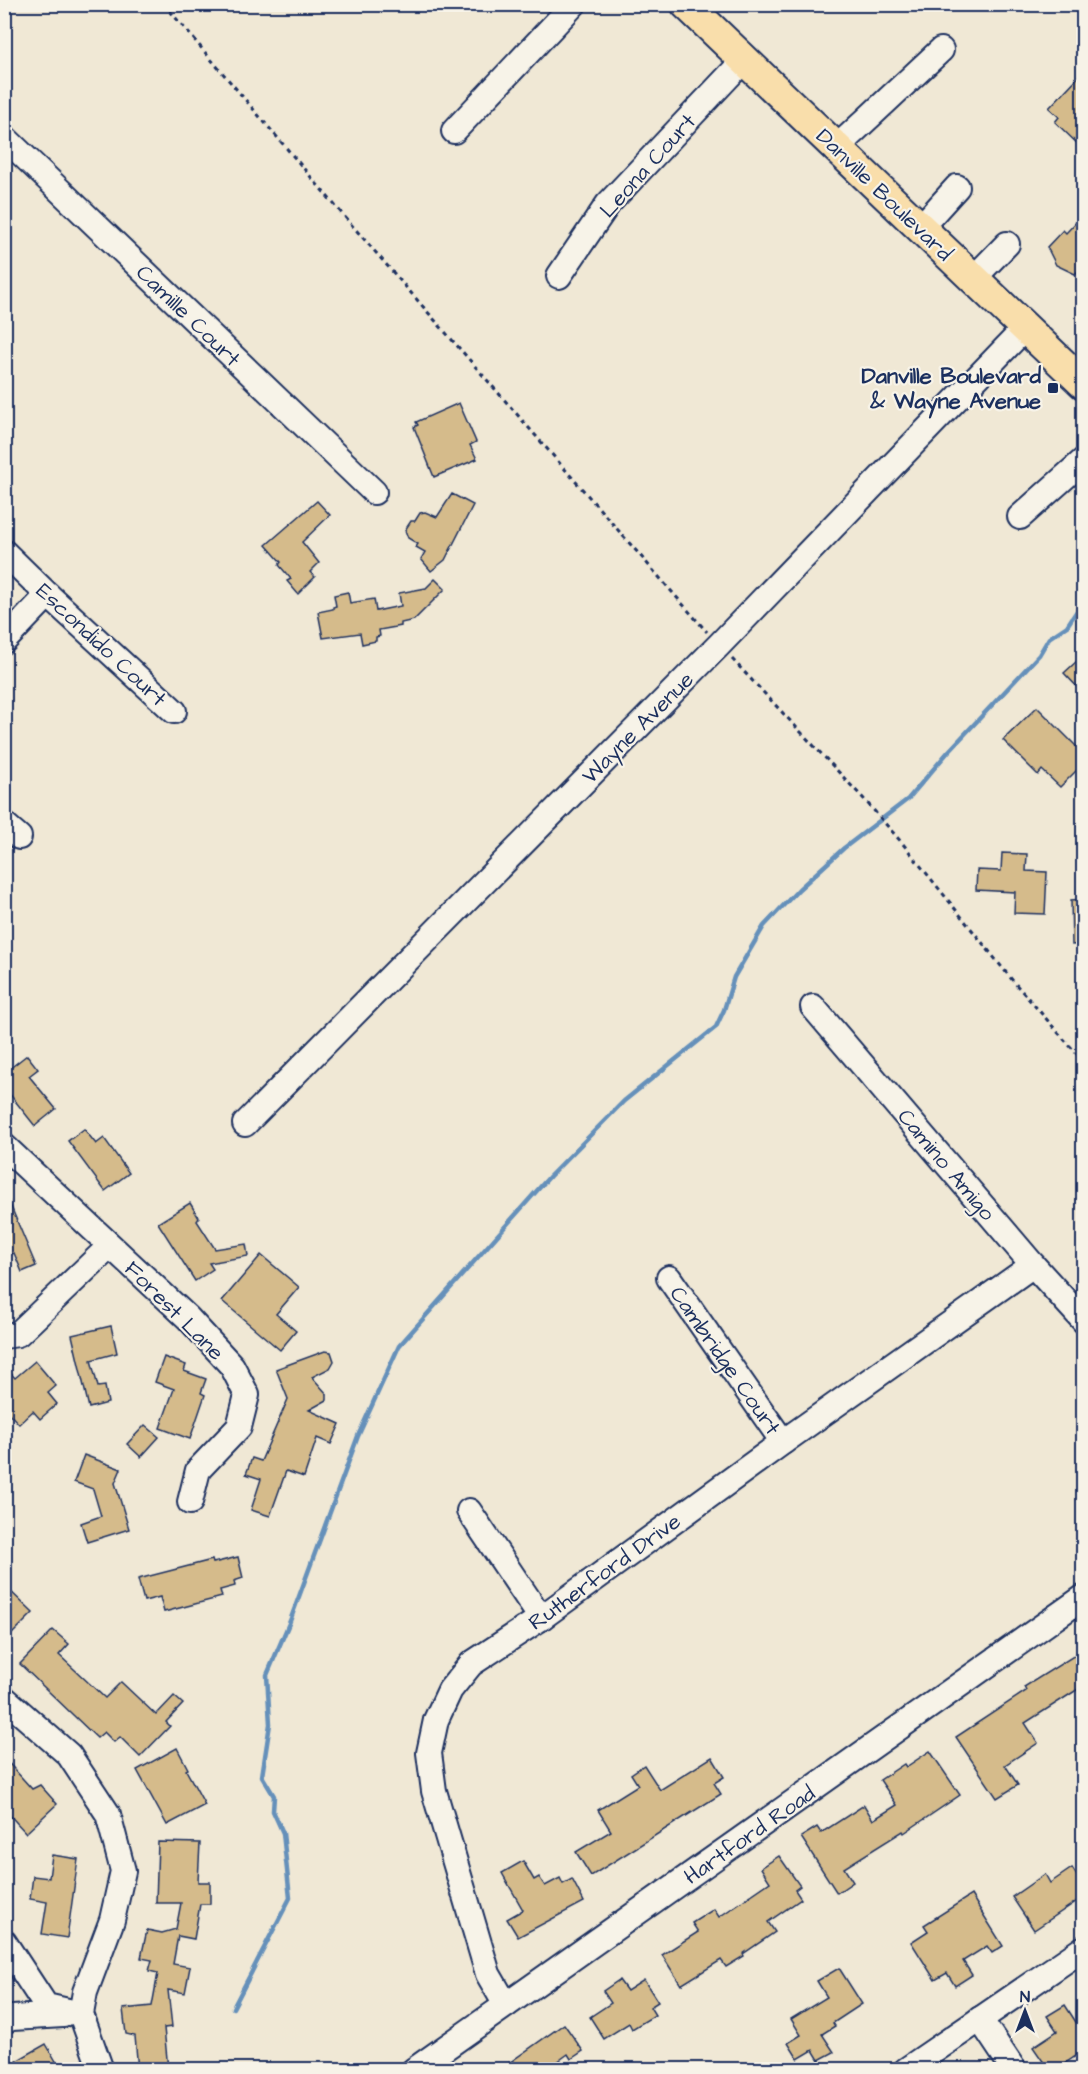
<svg xmlns="http://www.w3.org/2000/svg" width="1088" height="2074" font-family="'Architects Daughter',sans-serif">
<rect width="100%" height="100%" fill="#f0e8d5"/>
<filter id="ink" filterUnits="userSpaceOnUse"><feTurbulence type="fractalNoise" baseFrequency=".0167" numOctaves="2"/><feDisplacementMap in="SourceGraphic" scale="12" xChannelSelector="R" yChannelSelector="G"/><feConvolveMatrix kernelMatrix="1 2 1 2 8 2 1 2 1" color-interpolation-filters="sRGB"/></filter>
<g filter="url(#ink)">
<g fill="none" stroke-linecap="round" stroke-linejoin="round">
<!-- stream -->
<polyline stroke="#6590ba" stroke-width="4.5" points="233,2008 290,1898 283,1833 273,1811 274,1796 262,1776 270,1724 267,1675 290,1621 358,1436 399,1346 550,1176 624,1101 716,1027 724,1010 734,977 764,926 799,889 844,848 908,799 948,752 1039,655 1049,638 1067,626 1084,600"/>
</g>
<!-- building -->
<g fill="#d5bb8b" stroke="#1b2f5e" stroke-width="1.5">
<polygon points="1083,72 1083,149 1055,122 1059,117 1049,108"/>
<polygon points="1083,215 1083,266 1075,274 1056,265 1047,247 1063,230 1066,233"/>
<polygon points="459,403 476,442 470,445 477,459 434,477 414,427 418,425 416,422"/>
<polygon points="452,494 473,505 445,560 431,571 421,559 425,552 416,547 418,544 408,538 405,530 411,521 415,521 420,513 425,512 437,517"/>
<polygon points="317,501 330,515 302,542 319,563 310,572 315,577 298,594 287,581 291,579 279,565 281,562 266,545"/>
<polygon points="435,579 445,589 414,620 401,623 401,626 379,630 380,636 376,637 376,641 362,644 360,633 323,638 318,612 333,609 333,607 336,606 334,595 348,592 350,603 374,599 376,611 401,606 399,593 426,588"/>
<polygon points="1077,661 1083,668 1083,693 1064,673"/>
<polygon points="1037,707 1083,753 1083,764 1060,787 1042,770 1038,775 1003,740"/>
<polygon points="1002,853 1027,854 1026,871 1047,872 1045,914 1014,913 1015,892 976,890 977,870 1001,871"/>
<polygon points="1083,899 1083,944 1072,945 1071,900"/>
<polygon points="27,1055 38,1069 29,1076 56,1109 35,1126 4,1087 4,1073"/>
<polygon points="84,1129 96,1144 104,1138 129,1173 105,1191 68,1141"/>
<polygon points="4,1190 36,1266 22,1272 14,1253 4,1257"/>
<polygon points="190,1203 199,1218 197,1221 215,1249 246,1244 248,1256 209,1263 213,1269 195,1281 158,1223"/>
<polygon points="261,1255 299,1287 276,1314 296,1331 280,1350 222,1301"/>
<polygon points="111,1326 117,1353 91,1360 98,1387 105,1386 108,1403 89,1408 72,1335"/>
<polygon points="325,1351 331,1352 334,1361 330,1368 312,1377 327,1394 327,1400 309,1410 340,1424 331,1444 317,1438 304,1477 286,1471 270,1516 251,1510 261,1479 246,1474 252,1458 261,1461 288,1399 276,1369"/>
<polygon points="164,1357 186,1365 184,1371 206,1379 201,1393 205,1395 190,1439 160,1428 174,1389 155,1382"/>
<polygon points="35,1361 56,1386 48,1393 57,1404 40,1419 33,1411 19,1424 4,1408 4,1366 15,1378"/>
<polygon points="145,1425 159,1437 141,1457 127,1444"/>
<polygon points="84,1455 121,1469 115,1483 129,1529 87,1542 81,1523 101,1516 93,1489 74,1482"/>
<polygon points="238,1557 243,1578 234,1581 235,1586 220,1590 222,1597 164,1612 160,1597 144,1601 138,1579 212,1560 213,1563"/>
<polygon points="4,1585 33,1613 4,1642"/>
<polygon points="53,1630 69,1644 59,1655 105,1698 121,1682 156,1715 174,1696 183,1704 166,1722 170,1726 140,1757 120,1737 114,1742 104,1732 97,1738 20,1664"/>
<polygon points="1083,1650 1083,1686 1025,1723 1038,1743 1005,1765 1018,1785 997,1798 956,1737 1026,1691 1024,1687"/>
<polygon points="177,1748 188,1769 186,1770 205,1805 167,1825 137,1770"/>
<polygon points="930,1751 960,1795 904,1833 903,1831 844,1868 853,1882 837,1893 801,1837 817,1827 821,1833 864,1805 873,1820 897,1805 880,1780 904,1764 906,1767"/>
<polygon points="712,1757 724,1777 714,1783 721,1794 591,1876 576,1852 611,1831 598,1810 638,1785 631,1774 644,1765 660,1790"/>
<polygon points="4,1758 32,1789 40,1785 57,1804 26,1833 4,1809"/>
<polygon points="158,1842 200,1843 198,1882 210,1882 210,1904 200,1904 194,1939 178,1936 173,1964 190,1967 185,1993 168,1990 172,2027 164,2028 168,2069 138,2070 135,2036 126,2034 123,2009 152,2006 158,1973 149,1971 152,1960 141,1958 147,1930 162,1933 176,1929 181,1903 156,1903"/>
<polygon points="52,1855 78,1859 67,1938 42,1934 47,1902 30,1899 33,1876 49,1878"/>
<polygon points="779,1856 800,1886 795,1890 801,1899 768,1922 775,1932 743,1954 744,1956 726,1967 721,1960 681,1985 662,1955 698,1932 692,1923 714,1909 719,1917 770,1882 761,1868"/>
<polygon points="523,1861 534,1880 539,1877 545,1886 560,1878 563,1884 572,1879 584,1902 518,1937 507,1919 523,1910 502,1873"/>
<polygon points="1072,1868 1083,1885 1083,1897 1034,1930 1012,1897 1045,1874 1050,1883"/>
<polygon points="971,1895 1003,1946 992,1953 987,1946 963,1961 972,1975 955,1986 947,1973 935,1980 911,1942 928,1931 924,1925"/>
<polygon points="839,1968 862,2004 833,2023 835,2026 822,2034 834,2052 819,2060 813,2050 798,2059 788,2043 801,2035 791,2019 827,1997 817,1981"/>
<polygon points="619,1980 627,1991 644,1980 658,2002 650,2007 655,2015 632,2029 629,2023 604,2039 590,2017 611,2003 603,1991"/>
<polygon points="1065,2005 1083,2033 1083,2051 1055,2070 1049,2070 1033,2047 1057,2031 1047,2016"/>
<polygon points="564,2024 583,2051 571,2059 568,2054 546,2070 499,2070"/>
<polygon points="46,2044 61,2070 4,2070 4,2068"/>
</g>
<g fill="none" stroke-linecap="round" stroke-linejoin="round">
<!-- minor casing -->
<g stroke="#1b2f5e" stroke-width="28">
<g id="minor">
<polyline points="454,131 574,4"/>
<polyline points="4,137 374,492"/>
<polyline points="836,148 941,50"/>
<polyline points="920,228 957,187"/>
<polyline points="559,276 608,204 744,60"/>
<polyline points="973,279 1007,244"/>
<polyline points="1020,517 1084,460"/>
<polyline points="4,552 48,595 174,711"/>
<polyline points="4,641 48,595"/>
<polyline points="4,824 19,837"/>
<polyline points="813,1007 1033,1265 1084,1321"/>
<polyline points="245,1124 719,645 1026,327"/>
<polyline points="4,1146 188,1318 232,1366 247,1395 239,1427 198,1470 190,1502"/>
<polyline points="669,1278 783,1442"/>
<polyline points="4,1336 18,1334 110,1246"/>
<polyline points="469,1511 541,1618"/>
<polyline points="4,1698 69,1755 108,1814 123,1871 112,1920 85,1992 81,2014 101,2070"/>
<polyline points="4,1942 46,2006 81,2014"/>
<polyline points="506,2005 488,1974 434,1791 429,1753 436,1720 450,1690 471,1664 541,1618 783,1442 1033,1265"/>
<polyline points="980,2019 1014,2070"/>
<polyline points="4,2021 12,2018 63,2015"/>
<polyline points="414,2070 1084,1597"/>
<polyline points="906,2070 1084,1948"/>
</g>
</g>
<!-- major casing -->
<g stroke="#1b2f5e" stroke-width="34">
<polyline id="major" points="686,4 1084,384"/>
</g>
<!-- path -->
<g stroke="#1b2f5e" stroke-width="3" stroke-dasharray="4.5 4.5" stroke-linecap="butt">
<polyline points="164,4 350,223 707,632"/>
<polyline points="732,659 863,798 903,844 1013,981 1084,1062"/>
</g>
<!-- minor -->
<use href="#minor" stroke="#f7f3e8" stroke-width="24"/>
<!-- major -->
<use href="#major" stroke="#f9deab" stroke-width="30"/>
</g>
</g>
<!-- markers -->
<rect fill="#1b2f5e" stroke="#f7f3e8" stroke-width="2" x="1047" y="382" width="12" height="12" rx="3"/>
<g text-anchor="middle" stroke-width="4.5" stroke-linejoin="round" paint-order="stroke">
<!-- street labels -->
<g font-size="22" fill="#1b2f5e" stroke="#f7f3e8">
<text transform="translate(647 165) rotate(-48)" y="8">Leona Court</text>
<text transform="translate(885 194) rotate(44)" y="8">Danville Boulevard</text>
<text transform="translate(189 315) rotate(44)" y="8">Camille Court</text>
<text transform="translate(102 644) rotate(43)" y="8">Escondido Court</text>
<text transform="translate(637 727) rotate(-45)" y="8">Wayne Avenue</text>
<text transform="translate(947 1164) rotate(50)" y="8">Camino Amigo</text>
<text transform="translate(175 1310) rotate(45)" y="8">Forest Lane</text>
<text transform="translate(726 1360) rotate(55)" y="8">Cambridge Court</text>
<text transform="translate(604 1571) rotate(-36)" y="8">Rutherford Drive</text>
<text transform="translate(749 1834) rotate(-35)" y="8">Hartford Road</text>
</g>
<!-- poi labels -->
<g font-size="22" font-weight="bold" fill="#1b2f5e" stroke="#f7f3e8" text-anchor="end">
<text x="1041" y="383">Danville Boulevard<tspan x="1041" dy="25">&amp; Wayne Avenue</tspan></text>
</g>
</g>
<!-- margin -->
<rect width="1088" height="2074" fill="none" stroke="#f7f3e8" stroke-width="24"/>
<rect x="12" y="12" width="1064" height="2050" fill="none" stroke="#1b2f5e" stroke-width="2" filter="url(#ink)"/>
<!-- north arrow -->
<g transform="translate(1025 2011)" stroke="#f7f3e8" stroke-width="4.5" paint-order="stroke">
<path d="M0-4.5L10 22L0 15L-10 22Z" fill="#1b2f5e"/>
<text y="-9" font-size="16" font-weight="bold" text-anchor="middle" fill="#1b2f5e">N</text>
</g>
</svg>
